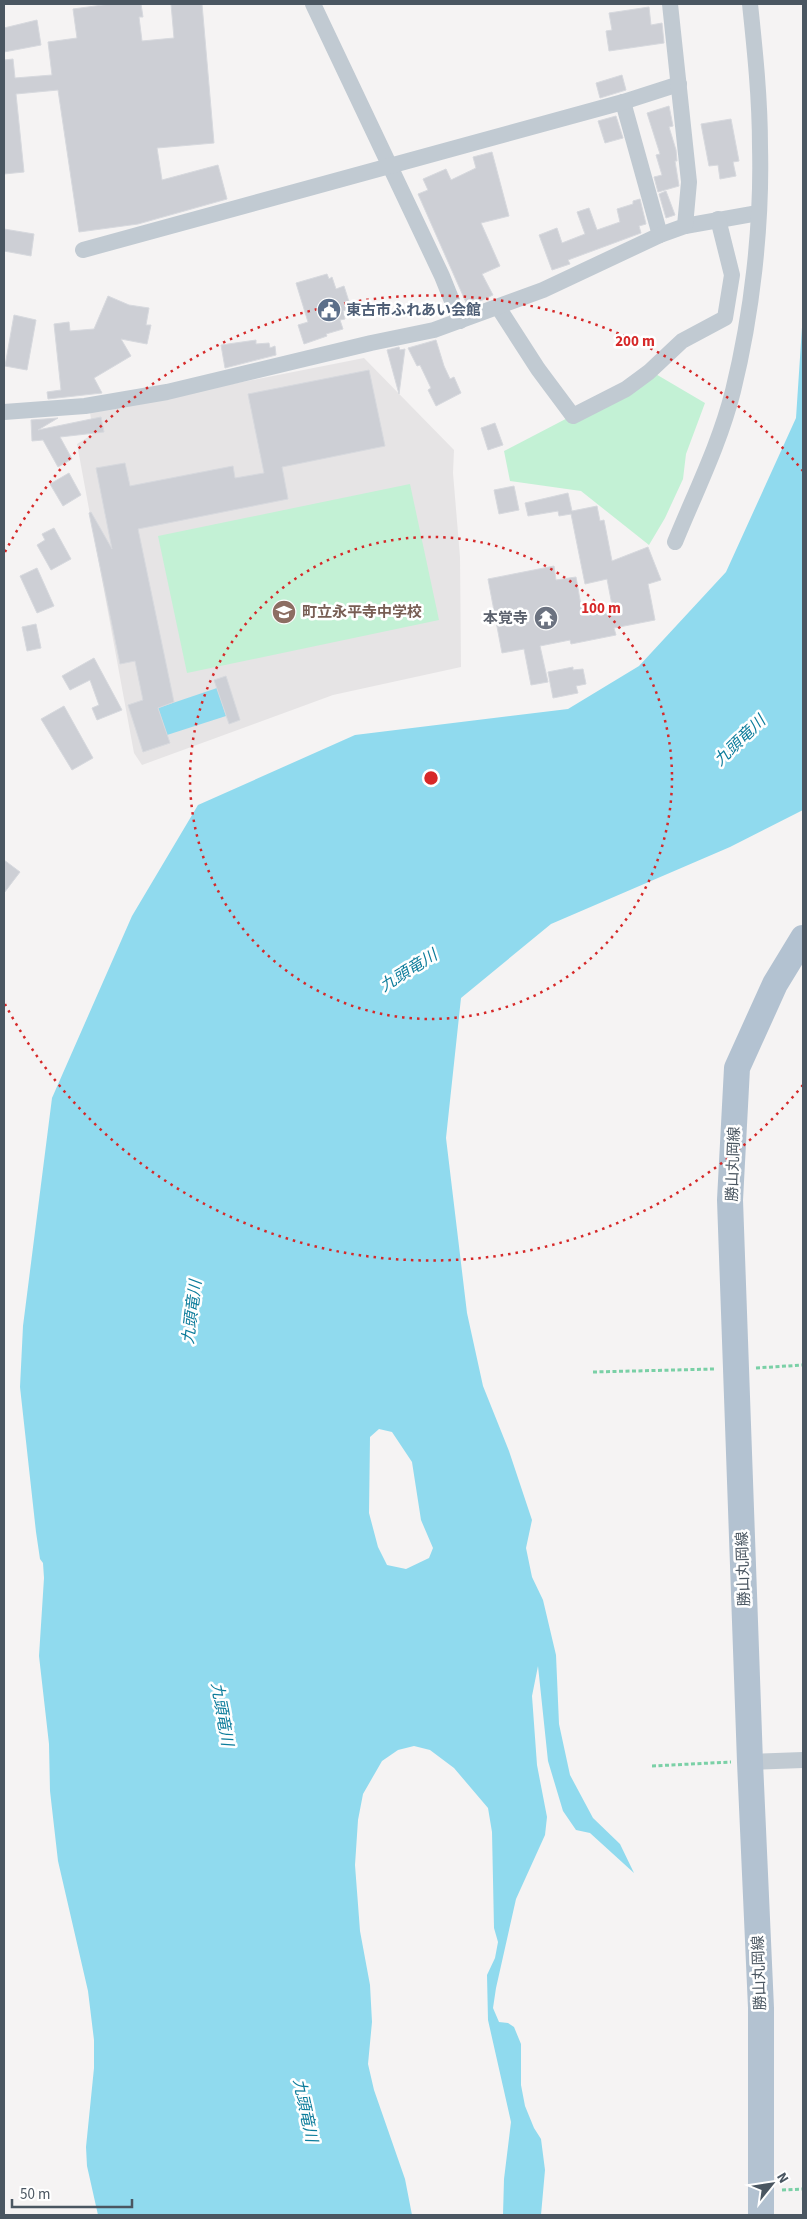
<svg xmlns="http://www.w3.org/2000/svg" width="807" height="2219" font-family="'Source Sans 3','Noto Sans JP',sans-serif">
<rect width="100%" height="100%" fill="#f5f3f3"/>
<!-- education -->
<polygon fill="#e6e4e5" points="364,358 454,450 453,473 460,557 461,667 333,695 142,765 134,753 77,444 93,434 90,412"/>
<!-- green -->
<g fill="#c3f1d5">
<polygon points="654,373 705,403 686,454 683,479 665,518 649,545 581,491 510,481 504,451"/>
<polygon points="410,484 439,620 187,673 158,536"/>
</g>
<!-- water -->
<g fill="#90daee" fill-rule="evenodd">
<path d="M803 312V810L730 847 551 924 461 998 446 1138 467 1313 483 1386 509 1451 532 1520 526 1548 532 1577 543 1600 556 1655 559 1724 570 1775 593 1818 620 1844 634 1873 590 1833 576 1830 563 1811 548 1761 538 1666 532 1696 537 1765 547 1817 545 1835 516 1899 496 1988 493 2008 499 2022 508 2023 514 2027 521 2044V2085L525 2106 534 2128 541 2139 545 2170 541 2215H503L504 2179 511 2122 488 2020 487 1975 495 1958 498 1942 494 1928 492 1832 488 1808 454 1768 430 1750 414 1746 398 1750 382 1761 363 1794 358 1820 355 1865 360 1931 370 1985 372 2022 368 2064 374 2090 405 2179 412 2215H98L87 2166 86 2147 94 2068V2040L88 1991 58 1861 50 1791 49 1744 39 1656 44 1578 43 1563 40 1559 36 1532 20 1387 23 1326 52 1098 132 916 198 805 355 735 568 709 639 666 726 572 796 418ZM379 1429 392 1432 412 1462 421 1520 433 1548 429 1558 406 1569 387 1565 378 1547 369 1513 370 1437Z"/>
<polygon points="217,688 226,716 167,735 158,708"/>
</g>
<!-- building -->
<g fill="#cdcfd5" stroke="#d7d9de">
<polygon points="110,4 141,4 143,17 139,17 142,41 174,38 171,4 202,4 214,143 157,148 162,180 218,165 227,199 138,224 79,232 58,90 16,94 24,172 4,174 4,60 13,59 15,78 52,75 48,42 77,38 73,9"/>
<polygon points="649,7 651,25 662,23 664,43 609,51 606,31 612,30 609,13"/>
<polygon points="37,20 41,45 4,52 4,28"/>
<polygon points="622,75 626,90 600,98 596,83"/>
<polygon points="669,106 673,126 669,127 676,150 677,161 675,161 679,186 658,192 654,177 662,175 656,155 660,154 647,113"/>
<polygon points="616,116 623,138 605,143 598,121"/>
<polygon points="731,119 739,161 733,162 736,176 720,179 718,165 709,166 701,124"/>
<polygon points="492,152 509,216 481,223 500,266 482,274 493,295 468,307 418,194 428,190 423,179 446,169 451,180 476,168 473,157"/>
<polygon points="666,191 675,215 666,218 659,194"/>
<polygon points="640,199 646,224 639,226 641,233 568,260 570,264 552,270 539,235 557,228 562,243 585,234 577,212 589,208 597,230 620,222 617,209 633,204 633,201"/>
<polygon points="4,229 34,234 31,256 4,251"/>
<polygon points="327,274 329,279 332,277 336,289 344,286 351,308 343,311 345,319 340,320 343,329 326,334 327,336 304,344 298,325 308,322 296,283"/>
<polygon points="108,296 129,305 149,308 146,325 151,325 147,344 121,339 131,356 94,378 102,393 48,399 47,392 61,390 54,324 69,322 70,331 94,329"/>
<polygon points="14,315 36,320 27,370 5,366"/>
<polygon points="256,340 256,344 269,343 270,348 275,346 276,355 225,368 221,345"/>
<polygon points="436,340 444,366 450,379 454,377 461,393 436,406 428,390 431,388 420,365 417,366 408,348"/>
<polygon points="399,347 400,350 405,349 399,394 387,350"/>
<polygon points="369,370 385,446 282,467 288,499 138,529 174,702 158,708 170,743 143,752 128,705 143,700 135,661 120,664 89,513 91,512 112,549 96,468 125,463 130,486 233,466 235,478 264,473 248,394"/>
<polygon points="101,417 104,432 60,437 72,459 58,467 43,440 32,441 31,420 58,418 38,430"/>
<polygon points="495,423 503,445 488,450 481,428"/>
<polygon points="69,473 81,495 63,506 50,484"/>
<polygon points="514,486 519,510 499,514 494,490"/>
<polygon points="568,493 572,511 597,506 600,521 604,520 612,561 648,547 661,580 648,584 655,620 614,628 616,635 571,644 570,640 540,646 548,682 531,685 524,649 502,653 488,579 554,566 556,580 576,577 582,611 612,605 607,579 585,584 571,514 559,516 558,511 528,516 525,503"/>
<polygon points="54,528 71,559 51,570 37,545 45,540 42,534"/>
<polygon points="37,568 54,606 37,613 20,576"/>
<polygon points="36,624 41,648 27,651 22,627"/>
<polygon points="94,658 122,710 97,720 92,708 99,705 90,680 70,690 62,676"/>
<polygon points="573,667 573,670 583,669 586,684 576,686 578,693 553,698 548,672"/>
<polygon points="226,676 240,720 229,724 214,680"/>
<polygon points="64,706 93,758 72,770 41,719"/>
<polygon points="4,860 20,872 4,893"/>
</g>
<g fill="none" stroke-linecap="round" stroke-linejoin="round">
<!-- path -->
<g stroke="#7ad0a6" stroke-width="3" stroke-dasharray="4 2.5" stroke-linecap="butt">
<polyline points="756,1368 803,1365"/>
<polyline points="593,1372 715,1369"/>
<polyline points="652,1766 731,1762"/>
<polyline points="782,2190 803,2189"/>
</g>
<!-- minor -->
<g stroke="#c1cad2" stroke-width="16">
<polyline points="313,4 442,276 460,321"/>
<polyline points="623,102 660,235"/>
<polyline points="685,226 758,213"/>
<polyline points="83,250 623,102 679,84"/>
<polyline points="498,307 538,369 573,416 626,389 649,372 682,341 725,318 732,275 718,219"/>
<polyline points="4,412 85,406 167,392 371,343 434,330 543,290 660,235 685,226 689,182 670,4"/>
<path d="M675 542C695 493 720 443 733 391 752 314 762 226 760 147 760 99 755 51 750 4"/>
<polyline points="750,1762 803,1760"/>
</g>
<!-- primary -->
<polyline stroke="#b3c2d1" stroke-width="26" points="761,2215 761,2008 750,1762 730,1200 737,1068 775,984 803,938"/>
</g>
<!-- distance rings -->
<g fill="none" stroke="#d62828" stroke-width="2.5" stroke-dasharray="2.5 5">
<circle cx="431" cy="778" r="241"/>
<path d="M803 1085A482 482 0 0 1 5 1004M5 552A482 482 0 0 1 803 471"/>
</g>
<!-- icons -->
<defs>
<g id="civic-disc" transform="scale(1.25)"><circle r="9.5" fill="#5c6f8a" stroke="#fff"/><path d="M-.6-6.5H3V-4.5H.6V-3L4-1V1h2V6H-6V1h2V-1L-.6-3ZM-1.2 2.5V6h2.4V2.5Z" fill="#fff"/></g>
<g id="school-disc" transform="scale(1.25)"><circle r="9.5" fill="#8d6e63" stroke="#fff"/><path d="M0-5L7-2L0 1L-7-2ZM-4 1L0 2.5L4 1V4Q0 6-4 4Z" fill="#fff"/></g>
<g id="temple-disc" transform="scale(1.25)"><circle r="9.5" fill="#6b7280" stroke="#fff"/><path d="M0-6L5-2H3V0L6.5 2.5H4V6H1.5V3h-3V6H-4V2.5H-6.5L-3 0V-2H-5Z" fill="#fff"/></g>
</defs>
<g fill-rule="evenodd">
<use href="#civic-disc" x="329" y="310"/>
<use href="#school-disc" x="284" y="612"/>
<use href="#temple-disc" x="546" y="618"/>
</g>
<g text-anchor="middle" stroke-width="5" stroke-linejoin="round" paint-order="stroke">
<!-- service labels -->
<g font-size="15" font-weight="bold" fill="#4e5e75" stroke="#fff" text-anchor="start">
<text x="346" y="315">東古市ふれあい会館</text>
</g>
<!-- education labels -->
<g font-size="15" font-weight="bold" fill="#785e54" stroke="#fff" text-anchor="start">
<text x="302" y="617">町立永平寺中学校</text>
</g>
<!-- worship labels -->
<g font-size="15" font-weight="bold" fill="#5b616d" stroke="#fff" text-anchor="end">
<text x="528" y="623">本覚寺</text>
</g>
<!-- street labels -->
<g font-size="15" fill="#4a5661" stroke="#fff">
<text transform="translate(733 1164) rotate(-88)" y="5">勝山丸岡線</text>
<text transform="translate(743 1569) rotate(-92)" y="5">勝山丸岡線</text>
<text transform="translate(759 1973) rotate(-92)" y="5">勝山丸岡線</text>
</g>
<!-- water labels -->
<g font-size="16" font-style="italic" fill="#0c7c9b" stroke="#fff">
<text transform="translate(739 740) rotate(-44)" y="6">九頭竜川</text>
<text transform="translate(408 970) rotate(-32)" y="6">九頭竜川</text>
<text transform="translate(191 1312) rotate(-83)" y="6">九頭竜川</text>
<text transform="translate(223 1714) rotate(80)" y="6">九頭竜川</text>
<text transform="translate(306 2110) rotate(78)" y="6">九頭竜川</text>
</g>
</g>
<circle cx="431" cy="778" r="8" fill="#d62828" stroke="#fff" stroke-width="2.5"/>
<g font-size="15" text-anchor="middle" font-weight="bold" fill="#d62828" stroke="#fff" stroke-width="5" stroke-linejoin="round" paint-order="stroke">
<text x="635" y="346">200 m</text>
<text x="601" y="613">100 m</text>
</g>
<!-- border -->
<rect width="807" height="2219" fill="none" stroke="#4a5661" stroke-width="10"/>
<!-- north arrow -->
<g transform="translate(772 2184) rotate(60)" stroke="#ffffff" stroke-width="4" paint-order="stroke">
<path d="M0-4L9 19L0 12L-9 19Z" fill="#4a5661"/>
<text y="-8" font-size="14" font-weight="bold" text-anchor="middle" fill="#4a5661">N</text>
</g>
<!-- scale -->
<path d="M12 2199v8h120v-8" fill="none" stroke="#4a5661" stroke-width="2.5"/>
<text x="20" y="2199" font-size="15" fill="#4a5661" stroke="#ffffff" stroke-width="4" paint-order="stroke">50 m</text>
</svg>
